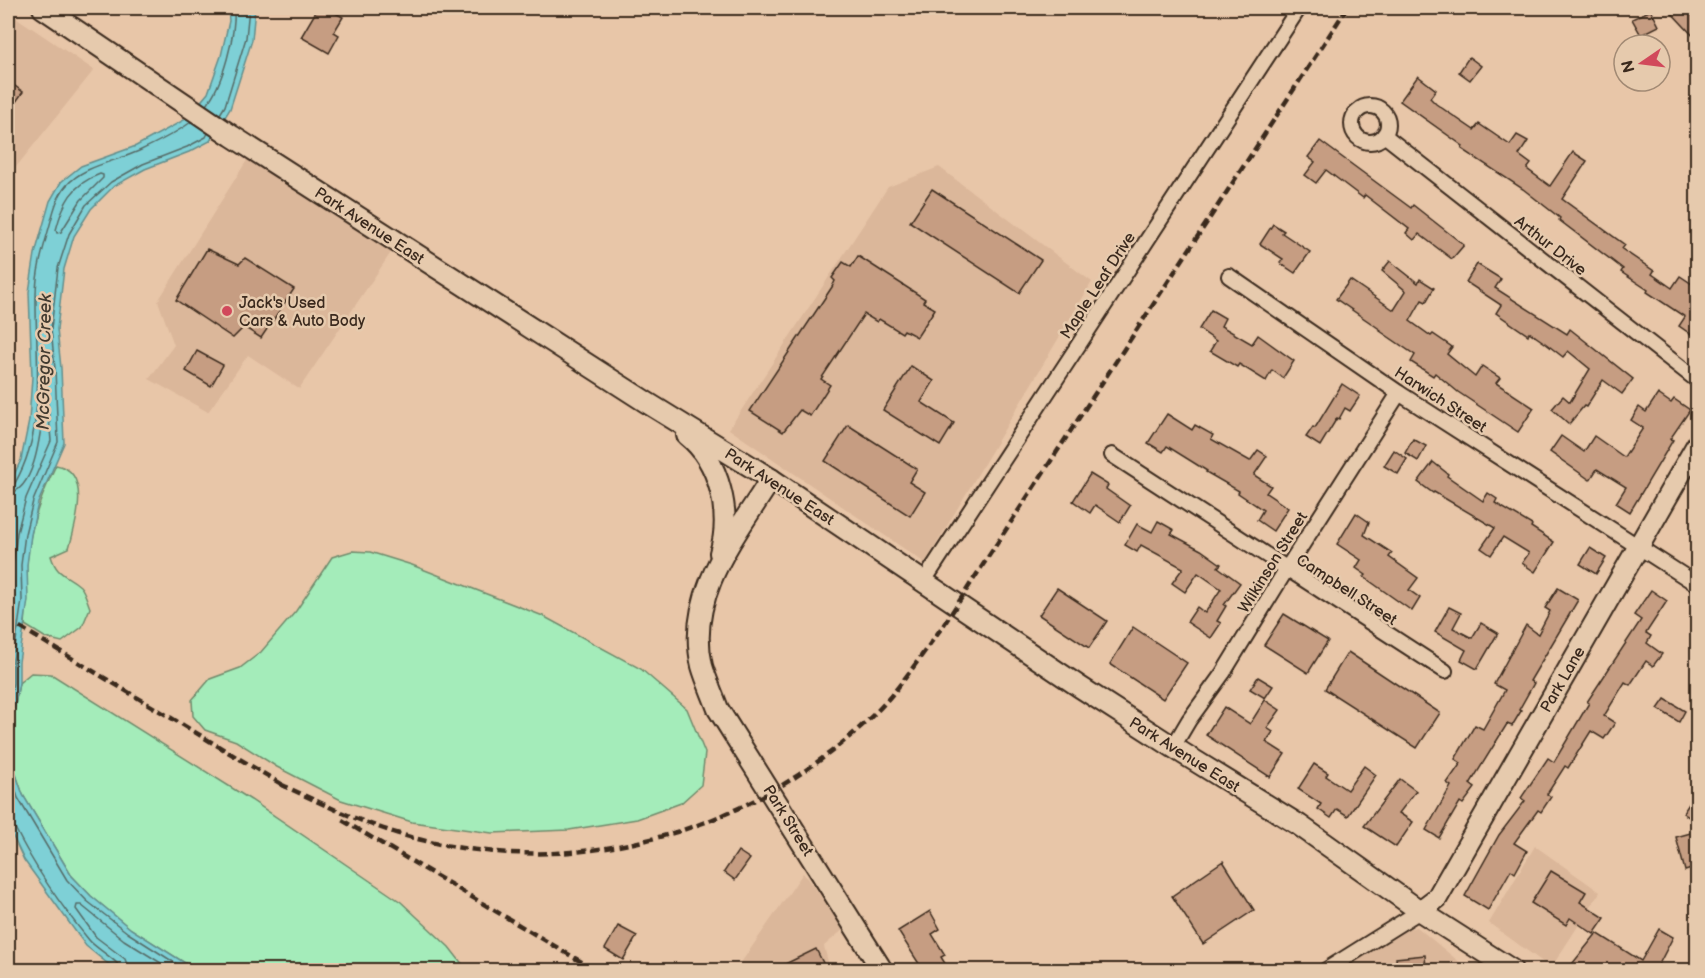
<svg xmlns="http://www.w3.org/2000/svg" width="1705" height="978" font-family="'Balsamiq Sans',sans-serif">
<rect width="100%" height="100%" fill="#e8c6a8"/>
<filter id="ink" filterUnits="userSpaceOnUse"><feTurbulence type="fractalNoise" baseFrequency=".0167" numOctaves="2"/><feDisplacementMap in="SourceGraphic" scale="12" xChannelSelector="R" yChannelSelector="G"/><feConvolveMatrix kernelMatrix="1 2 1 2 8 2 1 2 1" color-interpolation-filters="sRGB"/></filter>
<g filter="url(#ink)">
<!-- built -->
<g fill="#dbb79a">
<polygon points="8,12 94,70 8,177"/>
<polygon points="249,157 392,251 299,389 248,355 208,412 149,379 174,345 158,301"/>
<polygon points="939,167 1092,282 925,563 729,429 888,187"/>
<polygon points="1535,846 1600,892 1551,968 1489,923"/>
<polygon points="803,873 845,928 824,946 830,970 736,970"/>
<polygon points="1417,927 1469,970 1342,970 1407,929"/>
</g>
<!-- green -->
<g fill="#a4ecba" stroke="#708b6c" stroke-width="1.5">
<path d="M56 465C92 471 76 524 69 548L51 556C57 576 66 574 80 586 85 591 87 601 90 608L82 627 62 642 46 638 25 625C27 603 25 584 27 563 30 525 40 499 56 465Z"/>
<polygon points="352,551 370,552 412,565 543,616 641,669 687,709 705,753 701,785 681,803 637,819 569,830 492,833 412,822 341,800 277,767 236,741 205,730 193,716 192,700 210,679 240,668 261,652 296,611 332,557"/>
<polygon points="31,673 51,674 251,800 401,902 449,947 467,970 196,970 131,929 91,896 71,875 23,795 10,757 12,721 19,683"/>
</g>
<!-- water -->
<polygon fill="#7ed0d6" stroke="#638e8c" stroke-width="1.5" points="228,8 255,8 252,40 230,109 210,141 189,152 145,169 114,186 91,209 74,236 64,269 57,329 61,368 64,443 38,503 31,535 27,565 28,600 19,662 19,683 12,721 10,757 23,795 71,875 91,896 131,929 196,970 120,970 107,963 86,946 24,860 8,826 8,487 21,460 29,421 32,377 29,292 35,254 50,201 61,182 81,166 136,146 186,119 208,93 221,56 229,21"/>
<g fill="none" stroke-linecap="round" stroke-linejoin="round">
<!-- shore -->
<g stroke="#566c68" stroke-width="1.5">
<path d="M206 105C223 85 236 34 234 8"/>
<polyline points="220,114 225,106 246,38 249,8"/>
<path d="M100 174 103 175V178L81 200 61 232 57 233 56 230C63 203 72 184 100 174Z"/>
<path d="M8 486 15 483C48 426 35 358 36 295 36 272 43 249 49 228 53 214 56 198 66 186 84 165 115 162 139 151 156 143 176 133 191 122"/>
<path d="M8 493C36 492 41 427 44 405L48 404 51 441 26 498 17 533 13 565 14 599 8 646"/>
<polyline points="8,712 13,683 13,661 22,600 21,565 25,534 33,501 58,442 55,369 51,329 58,268 69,234 86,205 111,182 143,164 187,147 206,137 208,133"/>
<polyline points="8,767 18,798 67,880 87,901 128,933 186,970"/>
<path d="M8 825 15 828C35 868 61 906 89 940 96 949 120 961 121 970"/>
<polyline points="129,970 125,959 96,937 76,909 77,905 81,905 124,940 172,970"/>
</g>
</g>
<!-- building -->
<g fill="#c69d82" stroke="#3b2a1e" stroke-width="1.5">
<polygon points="318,8 326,8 343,17 334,32 339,35 329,53 301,37"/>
<polygon points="1667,8 1698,8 1698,41"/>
<polygon points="1651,10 1659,26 1641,35 1632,19"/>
<polygon points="1469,57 1481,66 1470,80 1459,72"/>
<polygon points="1418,76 1436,90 1430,98 1436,104 1474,130 1479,124 1510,145 1517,135 1528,141 1519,155 1531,164 1527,169 1550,186 1573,152 1587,161 1562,199 1625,245 1622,249 1654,271 1652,274 1672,288 1680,276 1698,288 1698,339 1679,326 1685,317 1647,292 1648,290 1621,272 1623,269 1559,220 1560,218 1523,189 1462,149 1463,146 1400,101"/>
<polygon points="8,81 23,92 8,113"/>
<polygon points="1320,141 1411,208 1413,205 1464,245 1452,259 1419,234 1414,240 1406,233 1409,229 1365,195 1363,198 1326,170 1316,183 1305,175 1315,162 1308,157"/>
<polygon points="932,189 1041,260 1019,293 910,222"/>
<polygon points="1273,224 1284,231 1282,233 1310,252 1295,273 1280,263 1283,259 1260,244"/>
<polygon points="207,249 239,264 245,258 294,289 261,338 244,327 233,338 176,300"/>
<polygon points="858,256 925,299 923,302 935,309 917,337 904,330 902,333 879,319 877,322 864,314 821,379 830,385 810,416 800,410 783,432 750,411 832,287 835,281 832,278 843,262 851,267"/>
<polygon points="1390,261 1418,283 1420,279 1434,288 1426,302 1422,300 1410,321 1431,336 1433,334 1452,347 1447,354 1475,377 1482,366 1500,378 1496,383 1534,408 1518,432 1458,392 1435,373 1433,376 1411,362 1415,355 1380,331 1381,330 1336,299 1350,280 1394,310 1406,291 1382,271"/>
<polygon points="1477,264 1501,279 1495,288 1567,334 1570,329 1633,379 1622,394 1603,380 1586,407 1584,406 1569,424 1552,409 1563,396 1570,402 1590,369 1568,351 1563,357 1545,343 1529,332 1528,335 1496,313 1501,305 1466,282"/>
<polygon points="1211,310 1225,318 1221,326 1252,344 1258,335 1294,361 1283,378 1272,370 1266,381 1239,364 1237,367 1210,351 1216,341 1199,329"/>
<polygon points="197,351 223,365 211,386 186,371"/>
<polygon points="911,366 934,381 921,402 954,423 940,446 883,410"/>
<polygon points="1342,384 1360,396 1350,411 1345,408 1339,419 1337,418 1320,446 1306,437 1313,427 1315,428"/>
<polygon points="1658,394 1671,403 1674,399 1690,410 1670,439 1673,440 1630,512 1616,503 1626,487 1597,469 1590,480 1550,452 1561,436 1584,452 1594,436 1624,457 1643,428 1631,420 1639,407 1646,412"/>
<polygon points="1167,414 1192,430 1195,425 1213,435 1211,439 1250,461 1258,450 1267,456 1254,475 1271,486 1266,493 1288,508 1273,531 1257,520 1263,510 1238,493 1239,491 1206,472 1207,471 1167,446 1163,452 1148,443"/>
<polygon points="848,425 917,469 909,482 925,492 910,516 825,461"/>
<polygon points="1413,439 1426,446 1418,461 1405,453"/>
<polygon points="1394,450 1407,459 1398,474 1384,466"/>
<polygon points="1433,462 1448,474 1447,476 1483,501 1488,493 1497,499 1495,503 1532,525 1531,527 1554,542 1535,572 1522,563 1529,553 1503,537 1491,555 1481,548 1495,528 1434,492 1433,493 1418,482"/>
<polygon points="1090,474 1108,485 1106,489 1130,506 1120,522 1095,505 1090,513 1073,501"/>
<polygon points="1356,513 1369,522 1364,535 1392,553 1389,557 1418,578 1409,590 1420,598 1412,611 1364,577 1366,575 1356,568 1361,560 1337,544"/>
<polygon points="1158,521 1174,530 1171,534 1201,550 1221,564 1218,567 1240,583 1224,605 1226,606 1217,621 1221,623 1211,638 1187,622 1197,607 1205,613 1221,589 1198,573 1185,592 1172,583 1183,568 1141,545 1137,552 1125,545 1137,524 1152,532"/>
<polygon points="1590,548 1606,558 1596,574 1580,564"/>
<polygon points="1057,588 1107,621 1089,648 1039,615"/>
<polygon points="1558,588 1578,600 1530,681 1534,683 1519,710 1521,711 1512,726 1507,724 1470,784 1475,788 1463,804 1460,802 1439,838 1426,830 1451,786 1447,783 1461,763 1455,759 1475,725 1483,729 1505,690 1494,684 1526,625 1538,634 1550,611 1545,608"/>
<polygon points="1651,590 1667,601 1646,633 1651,636 1647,643 1662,654 1653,666 1646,661 1630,685 1625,682 1604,716 1615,723 1604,739 1591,731 1568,768 1565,766 1547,794 1551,797 1541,812 1538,810 1514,843 1527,851 1515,873 1511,870 1488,910 1465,896 1499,835 1525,801 1521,798 1548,758 1554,762 1589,703 1587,702 1641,620 1634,615"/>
<polygon points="1449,607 1461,613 1453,628 1472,638 1481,623 1498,633 1477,669 1461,660 1466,650 1435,632"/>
<polygon points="1284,614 1328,641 1308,673 1264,645"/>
<polygon points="1133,627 1187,663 1163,699 1110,664"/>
<polygon points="1348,652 1440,713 1417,748 1325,689"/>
<polygon points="1258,677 1273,686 1265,698 1250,689"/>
<polygon points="1665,699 1685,711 1679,722 1658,709"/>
<polygon points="1265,700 1280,710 1267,728 1273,732 1266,742 1285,754 1270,777 1206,735 1224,707 1250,724"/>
<polygon points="1314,764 1328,773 1326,776 1347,790 1364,766 1376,775 1348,816 1337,809 1331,818 1318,809 1321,804 1298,789"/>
<polygon points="1400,779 1416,791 1399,813 1413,822 1396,847 1364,826"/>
<polygon points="1698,790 1698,823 1683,813"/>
<polygon points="1698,831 1698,867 1685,871 1676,837"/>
<polygon points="738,851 750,859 735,880 724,872"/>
<polygon points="1223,861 1254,910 1203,944 1172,896"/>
<polygon points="1551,871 1586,892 1580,902 1605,918 1594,934 1570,918 1566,925 1531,903"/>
<polygon points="930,911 940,929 932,934 945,955 941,957 949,970 923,970 898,931"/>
<polygon points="618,926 637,936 623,960 605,949"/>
<polygon points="1659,929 1673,937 1656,970 1580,970 1572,964 1597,933 1641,961"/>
<polygon points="816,949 824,965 814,970 773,970"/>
<polygon points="1425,955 1426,970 1397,970 1396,958"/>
</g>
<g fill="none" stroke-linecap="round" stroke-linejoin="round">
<!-- street casing -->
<g stroke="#3b2a1e" stroke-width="18">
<g id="street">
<circle cx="1370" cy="124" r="18"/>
<polyline points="1384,135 1698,381"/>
<polyline points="1229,276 1399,393 1698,585"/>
<polyline points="1112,455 1445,671"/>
<polyline points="924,581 1299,8"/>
<polyline points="1173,747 1189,720 1223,673 1286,570 1399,393"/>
<polyline points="1326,970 1420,911"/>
</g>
</g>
<!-- secondary casing -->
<g stroke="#3b2a1e" stroke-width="24">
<g id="secondary">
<polyline points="43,8 232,136 646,402 771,479 1080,687 1184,754 1299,825 1420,911 1512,970"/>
<path d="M687 435C720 461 732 515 720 553"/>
<path d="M771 479C736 535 685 595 702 666 706 680 713 695 718 709L882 970"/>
<polyline points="1420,911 1437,898 1698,443"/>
</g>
</g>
<!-- street -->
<use href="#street" stroke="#e6caad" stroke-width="14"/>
<!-- secondary -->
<use href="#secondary" stroke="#e6caad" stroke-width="20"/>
<!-- rail -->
<g stroke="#3b2a1e" stroke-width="4.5" stroke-dasharray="9 4.5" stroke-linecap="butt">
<polyline points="8,620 288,788"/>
<path d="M280 784C323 804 365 825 410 837 573 881 748 835 869 719 898 692 919 658 943 626L1347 8"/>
<polyline points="342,820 595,970"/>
</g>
</g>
</g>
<!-- markers -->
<circle fill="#d1495b" stroke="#e6caad" stroke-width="2" cx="227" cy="311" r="6"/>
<g text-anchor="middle" stroke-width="5" stroke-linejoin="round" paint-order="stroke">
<!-- street labels -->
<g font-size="16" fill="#3b2a1e" stroke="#e6caad">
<text transform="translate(370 225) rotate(33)" y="6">Park Avenue East</text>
<text transform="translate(1551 245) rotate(38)" y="6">Arthur Drive</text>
<text transform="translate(1097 285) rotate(-57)" y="6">Maple Leaf Drive</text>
<text transform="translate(1441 399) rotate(33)" y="6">Harwich Street</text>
<text transform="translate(780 486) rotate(33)" y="6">Park Avenue East</text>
<text transform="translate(1272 562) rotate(-58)" y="6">Wilkinson Street</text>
<text transform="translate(1347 589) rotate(33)" y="6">Campbell Street</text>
<text transform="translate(1562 679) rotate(-60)" y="6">Park Lane</text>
<text transform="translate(1185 754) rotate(32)" y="6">Park Avenue East</text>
<text transform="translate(789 820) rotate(58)" y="6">Park Street</text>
</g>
<!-- poi labels -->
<g font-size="16" fill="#3b2a1e" stroke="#e6caad" text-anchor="start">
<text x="239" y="308">Jack's Used<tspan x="239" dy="18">Cars &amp; Auto Body</tspan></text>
</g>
<!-- water labels -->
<g font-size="18" font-style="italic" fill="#423b30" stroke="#e6caad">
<text transform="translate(44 362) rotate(-89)" y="6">McGregor Creek</text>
</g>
</g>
<!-- margin -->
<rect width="1705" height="978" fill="none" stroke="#e6caad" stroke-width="30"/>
<rect x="15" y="15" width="1675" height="948" fill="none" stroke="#3b2a1e" stroke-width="2" filter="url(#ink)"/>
<!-- north arrow -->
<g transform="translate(1642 63) rotate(256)"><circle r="28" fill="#e6caad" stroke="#a28a74" stroke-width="1.5"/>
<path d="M0-4.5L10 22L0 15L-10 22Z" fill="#d1495b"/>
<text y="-9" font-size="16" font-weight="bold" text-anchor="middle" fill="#3b2a1e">N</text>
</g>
</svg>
